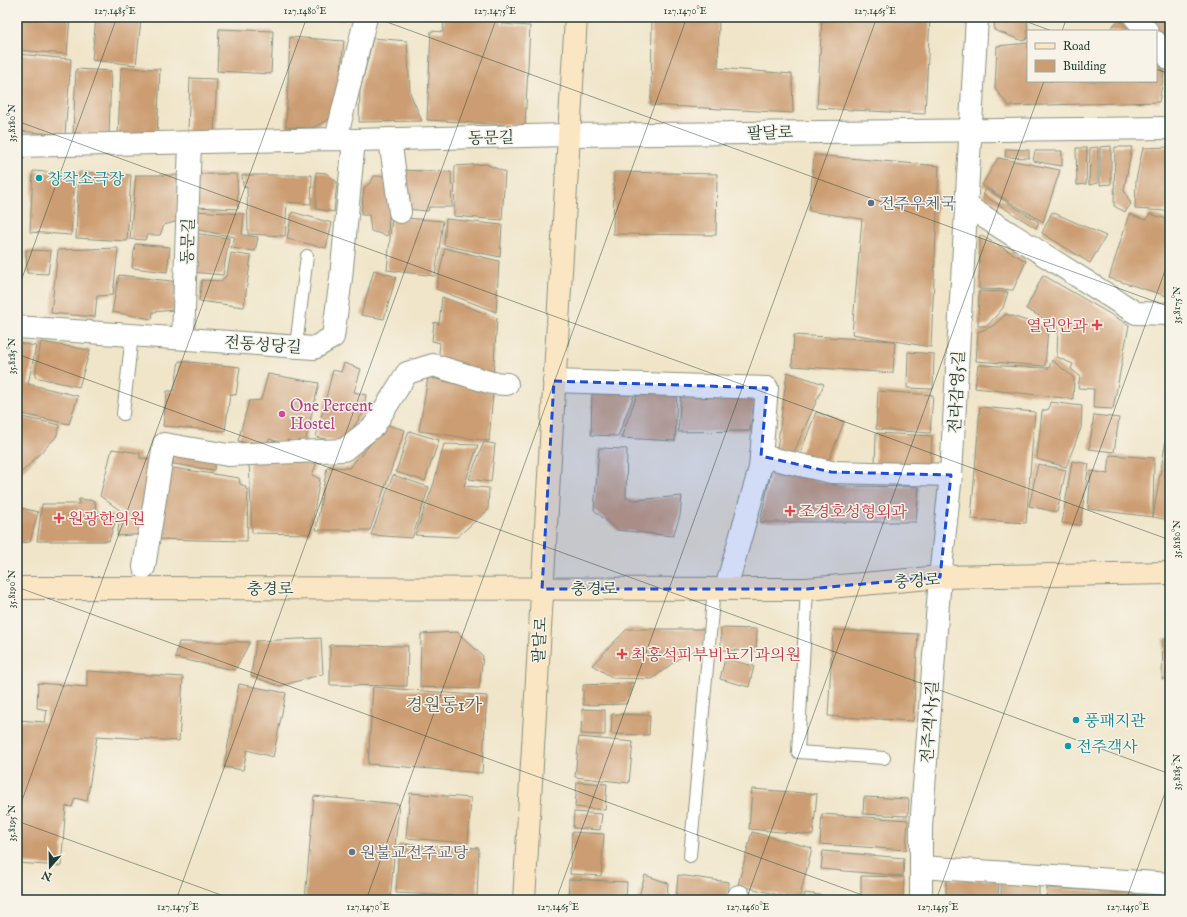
<svg xmlns="http://www.w3.org/2000/svg" width="1187" height="917" font-family="'IM FELL English','Noto Serif KR',serif">
<rect width="100%" height="100%" fill="#f7f3e8"/>
<filter id="ink" filterUnits="userSpaceOnUse"><feTurbulence type="fractalNoise" baseFrequency=".025" numOctaves="2"/><feDisplacementMap in="SourceGraphic" scale="8" xChannelSelector="R" yChannelSelector="G"/><feConvolveMatrix kernelMatrix="1 2 1 2 8 2 1 2 1" color-interpolation-filters="sRGB"/></filter>
<filter id="wash" filterUnits="userSpaceOnUse"><feTurbulence type="fractalNoise" baseFrequency=".012" numOctaves="4" result="noise"/><feDisplacementMap in="SourceGraphic" scale="16" xChannelSelector="R" yChannelSelector="G"/><feGaussianBlur stdDeviation="0.9" result="paint"/><feColorMatrix in="noise" values="0 0 0 0 0 0 0 0 0 0 0 0 0 0 0 0 0 1.4 0 .05"/><feComposite in="paint" operator="in"/></filter>
<g filter="url(#wash)">
<rect width="100%" height="100%" fill="#f0e5c9"/>
<g id="blocks">
<!-- building -->
<g fill="#cc9d72">
<polygon points="17,17 70,17 67,54 17,50"/>
<polygon points="96,17 111,17 141,20 136,65 92,60"/>
<polygon points="326,17 345,17 344,21"/>
<polygon points="444,17 502,17 502,24 530,26 525,126 427,120 431,31 443,32"/>
<polygon points="652,17 719,17 718,68 792,74 793,113 651,105"/>
<polygon points="822,17 930,17 925,114 817,108"/>
<polygon points="995,17 1027,17 1028,38 1023,41 994,30"/>
<polygon points="1142,17 1170,17 1170,34 1159,38"/>
<polygon points="1119,19 1130,31 1109,31"/>
<polygon points="219,29 273,31 271,74 217,71"/>
<polygon points="290,37 344,41 336,115 312,128 286,127"/>
<polygon points="373,38 407,41 410,93 422,121 359,122 360,91"/>
<polygon points="1028,43 1028,81 1156,81 1156,63 1164,73 1159,102 1009,106 995,89 997,46"/>
<polygon points="17,54 71,59 65,135 17,131"/>
<polygon points="121,68 160,69 157,137 118,135"/>
<polygon points="76,69 111,71 109,134 73,133"/>
<polygon points="190,78 217,79 214,132 188,132"/>
<polygon points="1111,146 1111,184 1100,185 1100,147"/>
<polygon points="1098,147 1098,183 1089,185 1090,148"/>
<polygon points="1115,147 1132,147 1124,190 1131,204 1125,212 1114,206"/>
<polygon points="1169,147 1170,190 1166,211 1135,209 1136,180 1143,148"/>
<polygon points="1076,148 1087,148 1086,184 1077,185"/>
<polygon points="1006,149 1029,150 1029,158 1005,157"/>
<polygon points="1035,151 1062,151 1062,166 1033,161"/>
<polygon points="814,155 939,166 931,347 852,334 862,219 809,211"/>
<polygon points="998,158 1060,170 1043,222 982,185"/>
<polygon points="486,164 505,172 502,220 454,216 455,166"/>
<polygon points="399,170 451,172 452,207 429,207 428,211 406,209"/>
<polygon points="33,171 75,174 71,235 30,232"/>
<polygon points="79,172 131,175 127,241 76,238"/>
<polygon points="316,172 326,173 337,182 334,212 316,209"/>
<polygon points="614,172 717,174 716,235 613,234"/>
<polygon points="194,174 237,174 238,209 195,207"/>
<polygon points="136,175 185,175 182,220 164,225 160,235 147,235 145,240 130,239"/>
<polygon points="242,175 312,175 311,204 287,202 285,236 248,234 247,187 243,186"/>
<polygon points="374,176 391,176 388,236 371,231 369,215 361,215 364,188 371,182"/>
<polygon points="986,189 1039,222 1036,228 983,195"/>
<polygon points="194,211 244,214 242,235 258,237 255,251 231,248 235,237 194,229"/>
<polygon points="292,212 332,223 326,248 287,239"/>
<polygon points="1052,212 1106,236 1090,263 1042,233"/>
<polygon points="1129,214 1145,220 1150,214 1170,220 1170,297 1109,278"/>
<polygon points="392,217 443,221 435,276 387,270"/>
<polygon points="446,219 502,225 500,257 444,245"/>
<polygon points="193,233 229,238 223,275 192,272"/>
<polygon points="980,235 1026,261 1013,290 979,289"/>
<polygon points="135,244 170,247 167,272 132,268"/>
<polygon points="118,248 113,295 97,296 95,317 51,313 58,250"/>
<polygon points="445,248 499,261 496,312 436,289"/>
<polygon points="26,250 51,251 48,274 27,273"/>
<polygon points="231,253 251,256 244,307 199,301 202,280 221,281 227,275"/>
<polygon points="374,270 396,277 384,319 361,315"/>
<polygon points="119,275 179,282 174,310 153,312 152,319 112,312"/>
<polygon points="1043,275 1129,325 1113,409 1093,408 1094,389 1078,388 1080,376 1071,369 1073,364 1057,357 1058,326 1026,309"/>
<polygon points="979,291 1008,292 1003,308 987,326 978,326"/>
<polygon points="442,297 497,318 493,377 438,363 440,343 432,341 434,322 439,324"/>
<polygon points="1006,314 1048,328 1045,366 976,361 978,332 993,326"/>
<polygon points="794,335 895,341 893,373 792,366"/>
<polygon points="41,342 90,350 79,387 35,377"/>
<polygon points="17,343 36,346 28,384 78,396 69,424 17,413"/>
<polygon points="908,352 934,354 933,389 907,388"/>
<polygon points="1052,360 1074,378 1073,399 975,388 978,365 1049,368"/>
<polygon points="179,361 240,367 236,395 230,394 225,431 163,426 167,391 174,391"/>
<polygon points="344,363 361,369 354,392 366,395 363,413 343,443 316,437 333,370 341,372"/>
<polygon points="787,372 824,384 794,452 777,450"/>
<polygon points="268,374 319,383 305,443 288,440 287,444 269,439 266,446 238,441 249,401 261,400"/>
<polygon points="428,377 493,393 489,441 419,431"/>
<polygon points="639,389 677,392 675,441 621,438"/>
<polygon points="636,390 618,436 591,435 592,391"/>
<polygon points="878,391 933,395 930,433 876,429"/>
<polygon points="681,392 755,397 750,431 678,432"/>
<polygon points="1050,402 1082,406 1081,428 1066,467 1037,459 1042,411 1049,409"/>
<polygon points="980,407 1035,412 1026,523 971,519"/>
<polygon points="816,412 844,422 827,465 800,454"/>
<polygon points="1094,415 1119,418 1114,452 1089,449"/>
<polygon points="17,416 60,425 56,437 17,477"/>
<polygon points="388,425 405,430 370,530 316,530 327,467 349,468"/>
<polygon points="409,431 439,440 425,481 396,472"/>
<polygon points="876,433 932,436 930,469 875,467"/>
<polygon points="1167,433 1170,434 1170,520 1153,517"/>
<polygon points="484,442 495,444 491,482 469,479"/>
<polygon points="444,444 478,445 464,486 489,488 488,510 457,537 415,535 434,483"/>
<polygon points="599,448 627,449 626,498 635,500 682,496 680,516 673,536 617,530 594,510"/>
<polygon points="112,449 140,453 140,458 157,459 147,534 117,536 121,511 100,496"/>
<polygon points="175,451 216,458 214,470 173,464"/>
<polygon points="1110,455 1154,458 1153,517 1088,509 1091,471 1108,474"/>
<polygon points="249,460 312,460 316,465 312,475 320,479 310,534 252,533"/>
<polygon points="1072,461 1089,464 1080,525 1062,523"/>
<polygon points="1038,464 1066,470 1057,512 1029,506"/>
<polygon points="167,467 239,478 240,484 245,486 246,489 248,490 247,541 153,539"/>
<polygon points="772,468 839,486 919,487 916,522 760,522"/>
<polygon points="393,475 429,487 412,538 371,535"/>
<polygon points="79,499 95,501 96,513 117,515 109,541 37,541 42,504 79,504"/>
<polygon points="17,507 38,512 30,542 17,543"/>
<polygon points="721,628 757,629 756,651 721,650"/>
<polygon points="627,629 707,629 703,646 678,659 652,679 613,678 592,665"/>
<polygon points="833,630 918,634 913,721 828,716"/>
<polygon points="457,632 483,656 479,689 420,687 421,634"/>
<polygon points="321,638 323,674 280,686 251,676 256,641"/>
<polygon points="1163,639 1170,639 1170,680 1162,679"/>
<polygon points="179,642 250,642 235,670 175,658"/>
<polygon points="330,645 408,646 407,686 330,685"/>
<polygon points="725,659 754,666 749,687 720,679"/>
<polygon points="87,671 183,677 179,741 97,736 87,801 75,798 72,807 66,806 61,866 17,863 17,720 45,722 47,710 37,708 38,683 87,687"/>
<polygon points="634,683 626,704 583,705 583,685"/>
<polygon points="239,684 286,693 273,757 247,750 243,770 224,767"/>
<polygon points="373,687 487,696 482,773 368,764"/>
<polygon points="582,709 605,710 605,735 581,734"/>
<polygon points="612,714 650,715 649,735 611,734"/>
<polygon points="579,737 633,742 629,783 575,777"/>
<polygon points="577,782 607,784 605,810 575,807"/>
<polygon points="752,789 817,794 813,835 749,829"/>
<polygon points="410,793 471,798 468,843 406,838"/>
<polygon points="314,796 399,804 390,900 305,900"/>
<polygon points="864,797 909,799 908,816 863,814"/>
<polygon points="574,812 602,814 600,830 573,828"/>
<polygon points="822,814 908,820 906,850 820,844"/>
<polygon points="572,832 604,834 601,876 570,874"/>
<polygon points="752,832 812,848 799,900 738,885"/>
<polygon points="399,844 479,848 477,897 396,893"/>
<polygon points="823,851 904,858 903,876 821,869"/>
<polygon points="645,875 668,883 667,900 638,900"/>
<polygon points="678,875 729,882 728,900 676,900"/>
<polygon points="861,876 904,877 903,900 861,898"/>
<polygon points="569,879 627,882 626,900 568,900"/>
<polygon points="946,879 999,880 998,899 946,897"/>
<polygon points="1001,883 1039,884 1039,900 1001,900"/>
<polygon points="1047,888 1135,893 1135,900 1046,900"/>
<polygon points="805,893 849,899 849,900 804,900"/>
</g>
</g>
</g>
<g filter="url(#ink)">
<use href="#blocks" fill-opacity="0" stroke="#88917e" stroke-width="1"/>
<g fill="none" stroke-linecap="round" stroke-linejoin="round">
<!-- lane casing -->
<g stroke="#88917e" stroke-width="14">
<g id="lane">
<polyline points="296,346 307,256"/>
<polyline points="123,414 132,335"/>
<polyline points="807,589 798,752 884,758"/>
<polyline points="690,856 714,589"/>
</g>
</g>
<!-- street casing -->
<g stroke="#88917e" stroke-width="24">
<g id="street">
<polyline points="1135,17 1147,31"/>
<polyline points="1156,42 1170,59"/>
<polyline points="336,139 366,17"/>
<polyline points="390,139 400,212"/>
<polyline points="17,146 336,139 354,140 569,135 1170,128"/>
<polyline points="967,206 1136,313 1170,314"/>
<polyline points="17,327 314,348 333,337 341,278 354,140"/>
<polyline points="183,338 190,143"/>
<polyline points="554,381 767,388 760,468 726,588"/>
<polyline points="761,456 831,472 951,475"/>
<polyline points="144,567 164,444 228,455 344,450 374,426 407,373 433,365 492,383 507,384"/>
<polyline points="921,867 1170,884"/>
<polyline points="738,900 739,896"/>
<polyline points="921,900 921,827 940,577 951,475 977,17"/>
</g>
</g>
<!-- secondary casing -->
<g stroke="#88917e" stroke-width="24">
<g id="secondary">
<polyline points="17,588 807,589 940,577 1170,573"/>
<polyline points="524,900 576,17"/>
</g>
</g>
<!-- lane -->
<use href="#lane" stroke="#fff" stroke-width="12"/>
<!-- street -->
<use href="#street" stroke="#fff" stroke-width="22"/>
<!-- secondary -->
<use href="#secondary" stroke="#fbe6c4" stroke-width="22"/>
</g>
</g>
<!-- marked area -->
<path fill="#1d4ed8" fill-opacity="0.2" stroke="#1d4ed8" stroke-width="3" stroke-dasharray="8 5" stroke-linejoin="round" d="M554 381 767 388 761 456 831 472 951 475 940 577 807 589H542Z"/>
<!-- ticks -->
<path fill="none" stroke="#1f3d34" stroke-width="1" stroke-opacity="0.45" d="M373 17 1170 307M1014 17 1052 31M1062 31 1067 17M1156 69 1170 74M17 121 1170 540M17 292 117 17M17 354 1170 774M17 587 876 900M17 814 307 17M17 821 235 900M176 900 497 17M366 900 687 17M556 900 877 17M746 900 1044 81M936 900 1170 257M1126 900 1170 779"/>
<!-- markers -->
<g fill="#0f9aa8" stroke="#f7f3e8" stroke-width="1.5">
<circle cx="39" cy="178" r="4"/>
<circle cx="1076" cy="720" r="4"/>
<circle cx="1068" cy="746" r="4"/>
</g>
<circle fill="#5c6f8a" stroke="#f7f3e8" stroke-width="1.5" cx="871" cy="203" r="4"/>
<g fill="#e0444e" stroke="#f7f3e8" stroke-width="1.5">
<path d="M1095 319h4v4h4v4h-4v4h-4v-4h-4v-4h4z"/>
<path d="M788 505h4v4h4v4h-4v4h-4v-4h-4v-4h4z"/>
<path d="M57 512h4v4h4v4h-4v4h-4v-4h-4v-4h4z"/>
<path d="M620 648h4v4h4v4h-4v4h-4v-4h-4v-4h4z"/>
</g>
<circle fill="#d1479c" stroke="#f7f3e8" stroke-width="1.5" cx="282" cy="414" r="4"/>
<circle fill="#6b7280" stroke="#f7f3e8" stroke-width="1.5" cx="352" cy="852" r="4"/>
<g text-anchor="middle" stroke-width="3" stroke-linejoin="round" paint-order="stroke">
<!-- street labels -->
<g font-size="16" fill="#1f3d34" stroke="#f7f3e8">
<text transform="translate(770 132) rotate(-1)" y="6">팔달로</text>
<text transform="translate(491 137) rotate(-1)" y="6">동문길</text>
<text transform="translate(187 241) rotate(-88)" y="6">동문길</text>
<text transform="translate(263 344) rotate(4)" y="6">전동성당길</text>
<text transform="translate(956 392) rotate(-87)" y="6">전라감영5길</text>
<text transform="translate(917 580) rotate(-4)" y="6">충경로</text>
<text x="270" y="594">충경로</text>
<text x="594" y="594">충경로</text>
<text transform="translate(539 640) rotate(-87)" y="6">팔달로</text>
<text transform="translate(929 722) rotate(-86)" y="6">전주객사5길</text>
</g>
<!-- culture labels -->
<g font-size="16" fill="#0d838f" stroke="#f7f3e8" text-anchor="start">
<text x="47" y="184">창작소극장</text>
<text x="1084" y="726">풍패지관</text>
<text x="1076" y="752">전주객사</text>
</g>
<!-- service labels -->
<g font-size="16" fill="#4e5e75" stroke="#f7f3e8" text-anchor="start">
<text x="879" y="209">전주우체국</text>
</g>
<!-- health labels -->
<g font-size="16" fill="#be3a42" stroke="#f7f3e8" text-anchor="start">
<text x="1088" y="331" text-anchor="end">열린안과</text>
<text x="799" y="517">조경호성형외과</text>
<text x="68" y="524">원광한의원</text>
<text x="631" y="660">최홍석피부비뇨기과의원</text>
</g>
<!-- hotel labels -->
<g font-size="16" fill="#b23c85" stroke="#f7f3e8" text-anchor="start">
<text x="290" y="411">One Percent<tspan x="290" dy="18">Hostel</tspan></text>
</g>
<!-- worship labels -->
<g font-size="16" fill="#5b616d" stroke="#f7f3e8" text-anchor="start">
<text x="360" y="858">원불교전주교당</text>
</g>
<!-- quarter labels -->
<g font-size="18" fill="#5c5f4a" stroke="#f7f3e8">
<text x="444" y="711">경원동1가</text>
</g>
</g>
<!-- margin -->
<rect width="1187" height="917" fill="none" stroke="#f7f3e8" stroke-width="44"/>
<!-- legend -->
<rect x="1027" y="30" width="130" height="52" fill="#f7f3e8" stroke="#a1aaa0"/>
<rect x="1035" y="43" width="20" height="6" fill="#fbe6c4" stroke="#a1aaa0"/>
<text x="1063" y="50" font-size="12" fill="#1f3d34">Road</text>
<rect x="1035" y="60" width="20" height="12" fill="#cc9d72" stroke="#a1aaa0"/>
<text x="1063" y="70" font-size="12" fill="#1f3d34">Building</text>
<!-- north arrow -->
<g transform="translate(50 867) rotate(200)" stroke="#f7f3e8" stroke-width="3" paint-order="stroke">
<path d="M0-3L7 15L0 10L-7 15Z" fill="#1f3d34"/>
<text y="-6" font-size="11" font-weight="bold" text-anchor="middle" fill="#1f3d34">N</text>
</g>
<rect x="22" y="22" width="1143" height="873" fill="none" stroke="#1f3d34" stroke-width="1.5"/>
<g font-size="10" text-anchor="middle" fill="#1f3d34">
<text x="115" y="14">127.1485°E</text>
<text x="305" y="14">127.1480°E</text>
<text x="495" y="14">127.1475°E</text>
<text x="685" y="14">127.1470°E</text>
<text x="875" y="14">127.1465°E</text>
<text transform="translate(11 123) rotate(-90)" y="4">35.8180°N</text>
<text transform="translate(1176 305) rotate(-90)" y="4">35.8175°N</text>
<text transform="translate(11 356) rotate(-90)" y="4">35.8185°N</text>
<text transform="translate(1176 539) rotate(-90)" y="4">35.8180°N</text>
<text transform="translate(11 589) rotate(-90)" y="4">35.8190°N</text>
<text transform="translate(1176 772) rotate(-90)" y="4">35.8185°N</text>
<text transform="translate(11 823) rotate(-90)" y="4">35.8195°N</text>
<text x="178" y="910">127.1475°E</text>
<text x="368" y="910">127.1470°E</text>
<text x="558" y="910">127.1465°E</text>
<text x="748" y="910">127.1460°E</text>
<text x="938" y="910">127.1455°E</text>
<text x="1128" y="910">127.1450°E</text>
</g>
</svg>
